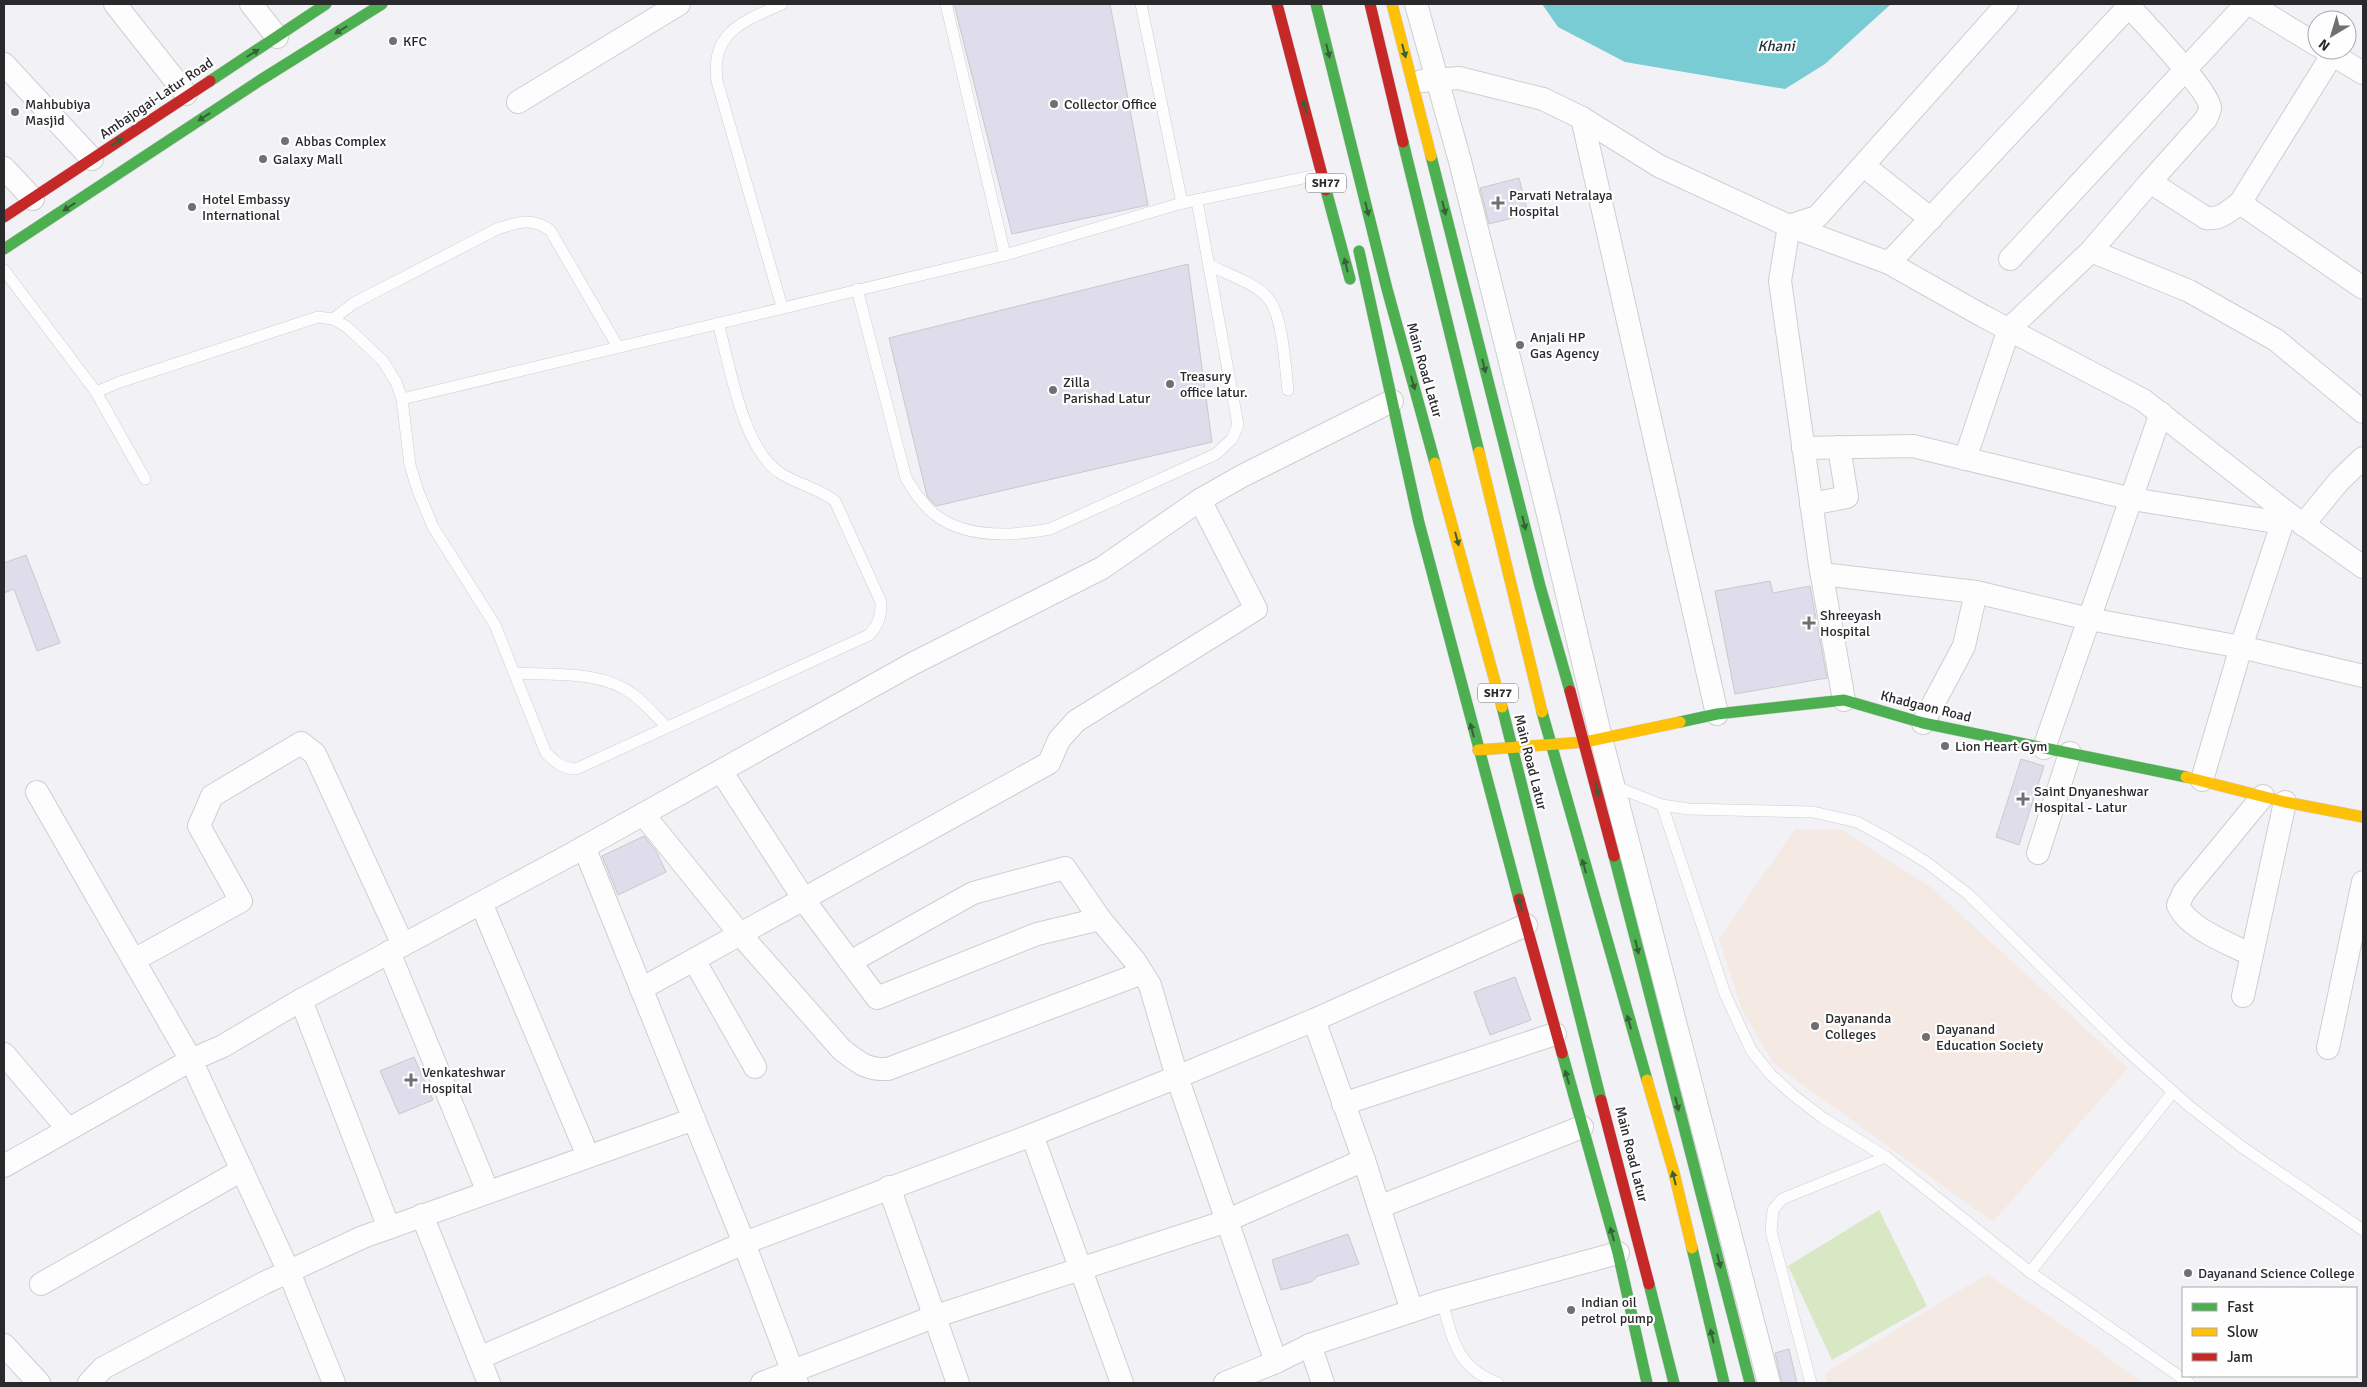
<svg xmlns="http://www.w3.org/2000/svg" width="2367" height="1387" font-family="Signika,sans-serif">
<rect width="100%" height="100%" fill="#f2f1f5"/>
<!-- education -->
<g fill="#f5e9e3">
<polygon points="1795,829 1842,830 1932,888 2128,1068 1993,1222 1774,1064 1742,1010 1719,939"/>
<polygon points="1987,1274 2076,1334 2143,1383 1827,1383 1825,1373"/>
</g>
<!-- green -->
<polygon fill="#d8e8c5" points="1879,1210 1927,1306 1832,1360 1788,1266"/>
<!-- water -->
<polygon fill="#7accd4" points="1542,4 1891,4 1825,64 1785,89 1625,62 1558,27"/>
<!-- building -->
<g fill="#dfdcec" stroke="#c9c9cc">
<polygon points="954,4 1110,4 1148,205 1012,234"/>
<polygon points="1519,178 1528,214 1489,224 1480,188"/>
<polygon points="1188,264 1212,442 936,506 931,501 927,496 889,338"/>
<polygon points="26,555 60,643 37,651 14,589 4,593 4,563"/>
<polygon points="1770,581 1773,593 1810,586 1827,678 1735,694 1715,591"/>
<polygon points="2021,759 2044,766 2019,845 1996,837"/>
<polygon points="644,836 656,851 666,872 618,895 602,856"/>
<polygon points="1515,977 1531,1020 1490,1035 1474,992"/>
<polygon points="414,1057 433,1100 399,1114 380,1071"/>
<polygon points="1348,1234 1359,1264 1318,1276 1311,1282 1281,1290 1272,1260"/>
<polygon points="1789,1349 1797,1383 1782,1383 1775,1353"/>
</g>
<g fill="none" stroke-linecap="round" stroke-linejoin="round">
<!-- lane casing -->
<g stroke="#cfced1" stroke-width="12">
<g id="lane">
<path d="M782 4C744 21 710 32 717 81L782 307"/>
<polyline points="946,4 1005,255"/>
<polyline points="1141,4 1182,203"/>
<path d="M1209 265C1227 274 1253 282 1267 297 1283 314 1285 366 1288 390"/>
<polyline points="4,270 96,392 145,479"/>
<path d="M857 289 906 478C914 491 922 504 934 514 966 539 1014 536 1050 529L1216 454 1232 439 1238 425 1197 201"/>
<path d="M333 319 354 303 497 229C518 222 531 217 550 230L618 347"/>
<path d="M96 392 120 382 318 317 333 319 347 327 383 361 396 382 402 399 410 465 418 491 433 527 495 625 546 753C556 763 562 768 576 769L869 635C879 624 881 616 881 602L835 501C818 488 797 484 780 473 742 448 730 365 718 323"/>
<polyline points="402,399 1005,255 1182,203 1322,174"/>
<path d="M514 673C553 675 601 670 634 695 646 704 656 717 667 727"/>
<polyline points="1614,786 1662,805 1688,809 1813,812 1857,822 1883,836 1926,862 1968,894 2121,1045 2189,1106 2242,1147 2363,1230"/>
<polyline points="1662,805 1725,994 1751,1050 1770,1074 1793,1095 1823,1118 1886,1157 2030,1272 2189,1383"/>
<polyline points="2030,1272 2173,1092"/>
<path d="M1442 1301C1453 1340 1456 1367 1498 1383"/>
<polyline points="1811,1383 1771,1231 1773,1210 1782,1199 1886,1157"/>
</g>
</g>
<!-- street casing -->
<g stroke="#cfced1" stroke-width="24">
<g id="street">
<polyline points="115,4 186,94"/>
<polyline points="251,4 277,37"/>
<polyline points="1416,4 1460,161 1548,514 1601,738 1769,1383"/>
<polyline points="2250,4 2317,45"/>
<path d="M2129 6C2143 22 2210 92 2210 108 2210 111 2207 116 2206 119L2150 182 2206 218C2220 220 2229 211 2240 203L2332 55"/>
<polyline points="2325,50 2363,73"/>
<polyline points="4,64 92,159"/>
<polyline points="1422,81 1459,78 1543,99 1582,118 1659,166 1789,226 1889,263 1983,316 2143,400 2286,512 2241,647 2202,780"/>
<polyline points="518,102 679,4"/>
<polyline points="1582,118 1717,714"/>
<polyline points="1864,166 1931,219"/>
<polyline points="4,168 33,199"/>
<polyline points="2240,203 2363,288"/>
<polyline points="2091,251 2150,182"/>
<polyline points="2010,259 2246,4"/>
<polyline points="1889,263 2129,6 2126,4"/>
<polyline points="1803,448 1913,446 2132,499 2282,523"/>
<polyline points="1965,459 2009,329 2091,251 2189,291 2276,340 2363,412"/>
<polyline points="1811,504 1847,497 1839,447"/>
<polyline points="2286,512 2363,567"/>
<polyline points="2303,525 2339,481 2363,458"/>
<polyline points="1822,574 1976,592 2089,619 2241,647 2363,676"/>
<polyline points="1844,700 1820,565 1780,281 1789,226 1817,217 2007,4"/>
<polyline points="1923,723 1964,646 1976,592"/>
<polyline points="2044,748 2161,413"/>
<polyline points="721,771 809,907 877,998 1037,934 1100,919 1135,961 1150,985 1177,1077 1276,1362"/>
<polyline points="37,792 191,1060 289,1272 334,1383"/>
<path d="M643 814 740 934 842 1050C859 1063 867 1070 888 1069L1142 973"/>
<polyline points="584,847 744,1243 797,1383"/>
<polyline points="2038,853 2070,753"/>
<polyline points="481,903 588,1156"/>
<polyline points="389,952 488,1192"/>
<path d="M2252 955C2230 944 2187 928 2178 905L2184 892 2263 796"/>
<polyline points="134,960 241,901 199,826 212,796 301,743 315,754 403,945"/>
<polyline points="694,960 755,1067"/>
<polyline points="850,962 973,893 1065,868 1100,919"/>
<polyline points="641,989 1049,763 1059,740 1076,721 1256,609 1200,500"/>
<polyline points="2243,996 2285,802"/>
<polyline points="301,1000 389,1228"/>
<polyline points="1314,1020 1364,1160 1412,1311"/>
<polyline points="2328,1048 2363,882"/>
<polyline points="4,1054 68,1129"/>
<polyline points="1343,1104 1555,1034"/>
<polyline points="1032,1135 1122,1383"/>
<polyline points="4,1166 191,1060 223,1046 301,1000 570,855 912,664 1102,568 1200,500 1242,476 1392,401"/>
<polyline points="889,1187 958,1383"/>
<polyline points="1379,1207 1582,1127"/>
<polyline points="422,1215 489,1383"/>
<polyline points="41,1284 242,1170"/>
<polyline points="4,1345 39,1383"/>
<polyline points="1310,1345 1323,1383"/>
<polyline points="479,1358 744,1243 1032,1135 1177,1077 1314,1020 1526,925"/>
<polyline points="89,1383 103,1368 264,1283 363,1237 694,1119"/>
<polyline points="762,1383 933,1317 1221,1223 1364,1160"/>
<polyline points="1225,1383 1276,1362 1310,1345 1442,1301 1618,1253"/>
</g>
</g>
<!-- fast casing -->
<g stroke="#cfced1" stroke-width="12">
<g id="fast">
<polyline points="1316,4 1387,289 1435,463"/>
<polyline points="210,81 326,4"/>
<polyline points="1403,142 1479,452"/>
<polyline points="1431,156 1540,586 1570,691"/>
<polyline points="1326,190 1350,279"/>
<polyline points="4,249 259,81 382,4"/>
<polyline points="1359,251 1419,523 1519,899"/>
<polyline points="1502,707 1601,1100"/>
<polyline points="1542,712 1647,1080"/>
<polyline points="1680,722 1717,714 1844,700 1923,723 2186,777"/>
<polyline points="1614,856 1750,1383"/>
<polyline points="1562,1053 1618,1253 1647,1383"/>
<polyline points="1692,1248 1724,1383"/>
<polyline points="1649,1284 1674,1383"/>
</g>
</g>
<!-- slow casing -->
<g stroke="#cfced1" stroke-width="12">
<g id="slow">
<polyline points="1392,4 1431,156"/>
<polyline points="1479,452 1542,712"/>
<polyline points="1435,463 1502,707"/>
<polyline points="1478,750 1585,742 1680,722"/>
<polyline points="2186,777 2285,802 2363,817"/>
<polyline points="1647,1080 1674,1173 1692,1248"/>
</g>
</g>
<!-- jam casing -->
<g stroke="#cfced1" stroke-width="12">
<g id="jam">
<polyline points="1277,4 1326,190"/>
<polyline points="1370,4 1403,142"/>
<polyline points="4,217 210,81"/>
<polyline points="1570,691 1614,856"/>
<polyline points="1519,899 1562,1053"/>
<polyline points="1601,1100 1649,1284"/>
</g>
</g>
<!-- lane -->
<use href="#lane" stroke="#fdfdfe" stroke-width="11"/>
<!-- street -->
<use href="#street" stroke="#fdfdfe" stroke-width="22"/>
<!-- fast -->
<use href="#fast" stroke="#4caf50" stroke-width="11"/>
<!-- slow -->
<use href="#slow" stroke="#ffc107" stroke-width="11"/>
<!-- jam -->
<use href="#jam" stroke="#c62828" stroke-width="11"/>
</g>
<!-- one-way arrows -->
<defs><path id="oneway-solid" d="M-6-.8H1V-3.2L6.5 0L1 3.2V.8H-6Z" transform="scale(1.25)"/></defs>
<g fill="#385f3a">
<use href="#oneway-solid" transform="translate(341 30) rotate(148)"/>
<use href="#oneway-solid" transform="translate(1328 51) rotate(76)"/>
<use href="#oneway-solid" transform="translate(1404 51) rotate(75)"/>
<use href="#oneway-solid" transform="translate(253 53) rotate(-32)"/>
<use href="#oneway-solid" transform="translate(1305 107) rotate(-105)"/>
<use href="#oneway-solid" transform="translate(204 117) rotate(146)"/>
<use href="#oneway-solid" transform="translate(117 142) rotate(-34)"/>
<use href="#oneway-solid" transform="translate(69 207) rotate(147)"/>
<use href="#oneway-solid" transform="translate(1444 208) rotate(76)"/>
<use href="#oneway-solid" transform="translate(1367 209) rotate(76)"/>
<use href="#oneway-solid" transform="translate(1346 265) rotate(-104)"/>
<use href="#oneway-solid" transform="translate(1484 366) rotate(76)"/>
<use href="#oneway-solid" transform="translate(1413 383) rotate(74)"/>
<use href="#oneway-solid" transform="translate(1524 523) rotate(76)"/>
<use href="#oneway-solid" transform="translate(1457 539) rotate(75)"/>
<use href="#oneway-solid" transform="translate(1472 730) rotate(-105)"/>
<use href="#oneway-solid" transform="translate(1597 789) rotate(76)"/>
<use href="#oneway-solid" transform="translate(1584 866) rotate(-106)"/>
<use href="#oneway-solid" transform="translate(1520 904) rotate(-105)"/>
<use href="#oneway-solid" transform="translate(1637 947) rotate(76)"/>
<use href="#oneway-solid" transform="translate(1629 1022) rotate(-106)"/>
<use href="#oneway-solid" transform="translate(1567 1077) rotate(-106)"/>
<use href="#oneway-solid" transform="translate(1677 1104) rotate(76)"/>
<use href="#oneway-solid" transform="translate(1674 1178) rotate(-104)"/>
<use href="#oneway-solid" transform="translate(1612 1234) rotate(-106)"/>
<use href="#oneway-solid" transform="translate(1719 1261) rotate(76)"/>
<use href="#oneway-solid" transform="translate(1712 1336) rotate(-104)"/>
</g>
<!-- markers -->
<g fill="#707072" stroke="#fefeff" stroke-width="2">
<circle cx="393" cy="41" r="5"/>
<circle cx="1054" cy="104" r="5"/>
<circle cx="15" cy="112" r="5"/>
<circle cx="285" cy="141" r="5"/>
<circle cx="263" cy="159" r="5"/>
<path d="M1495.5 195.5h5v5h5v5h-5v5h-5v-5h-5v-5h5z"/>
<circle cx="192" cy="207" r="5"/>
<circle cx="1520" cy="345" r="5"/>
<circle cx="1170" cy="384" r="5"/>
<circle cx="1053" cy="390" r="5"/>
<path d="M1806.5 615.5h5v5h5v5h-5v5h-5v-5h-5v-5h5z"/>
<circle cx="1945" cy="746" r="5"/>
<path d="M2020.5 791.5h5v5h5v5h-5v5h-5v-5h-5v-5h5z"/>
<circle cx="1815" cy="1026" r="5"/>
<circle cx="1926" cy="1037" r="5"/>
<path d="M408.5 1072.5h5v5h5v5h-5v5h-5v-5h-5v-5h5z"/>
<circle cx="2188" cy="1273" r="5"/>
<circle cx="1571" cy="1310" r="5"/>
</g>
<g text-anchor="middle" stroke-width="4.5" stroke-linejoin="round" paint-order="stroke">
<!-- shield labels -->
<g fill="#fefeff" stroke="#6a6a6b" stroke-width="1">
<rect x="1306" y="173.5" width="40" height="19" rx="4"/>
<rect x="1478" y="683.5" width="40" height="19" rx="4"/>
</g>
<g font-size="12" font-weight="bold" fill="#2a2a2c">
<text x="1326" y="187">SH77</text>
<text x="1498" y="697">SH77</text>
</g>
<!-- poi labels -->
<g font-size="14" fill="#2a2a2c" stroke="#fefeff" text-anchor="start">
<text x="403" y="46">KFC</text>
<text x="25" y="109">Mahbubiya<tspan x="25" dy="16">Masjid</tspan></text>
<text x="1064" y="109">Collector Office</text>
<text x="295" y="146">Abbas Complex</text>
<text x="273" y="164">Galaxy Mall</text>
<text x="1509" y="200">Parvati Netralaya<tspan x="1509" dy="16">Hospital</tspan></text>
<text x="202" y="204">Hotel Embassy<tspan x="202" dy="16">International</tspan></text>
<text x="1530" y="342">Anjali HP<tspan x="1530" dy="16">Gas Agency</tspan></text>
<text x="1180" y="381">Treasury<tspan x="1180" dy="16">office latur.</tspan></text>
<text x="1063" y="387">Zilla<tspan x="1063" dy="16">Parishad Latur</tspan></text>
<text x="1820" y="620">Shreeyash<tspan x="1820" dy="16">Hospital</tspan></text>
<text x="1955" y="751">Lion Heart Gym</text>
<text x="2034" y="796">Saint Dnyaneshwar<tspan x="2034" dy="16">Hospital - Latur</tspan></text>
<text x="1825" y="1023">Dayananda<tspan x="1825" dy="16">Colleges</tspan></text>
<text x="1936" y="1034">Dayanand<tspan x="1936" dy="16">Education Society</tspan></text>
<text x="422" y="1077">Venkateshwar<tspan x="422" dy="16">Hospital</tspan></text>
<text x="2198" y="1278">Dayanand Science College</text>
<text x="1581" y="1307">Indian oil<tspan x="1581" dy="16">petrol pump</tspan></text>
</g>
<!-- street labels -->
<g font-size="14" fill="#2a2a2c" stroke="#fefeff">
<text transform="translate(156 98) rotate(-34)" y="5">Ambajogai-Latur Road</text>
<text transform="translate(1425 370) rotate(74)" y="5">Main Road Latur</text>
<text transform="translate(1926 706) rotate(14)" y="5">Khadgaon Road</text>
<text transform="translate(1531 762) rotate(76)" y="5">Main Road Latur</text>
<text transform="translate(1632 1154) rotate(76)" y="5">Main Road Latur</text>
</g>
<!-- water labels -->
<g font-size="15" font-style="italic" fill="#1d3234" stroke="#fefeff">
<text x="1776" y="51">Khani</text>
</g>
</g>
<!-- border -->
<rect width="2367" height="1387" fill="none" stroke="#2a2a2c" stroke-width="10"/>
<!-- legend -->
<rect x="2182" y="1287" width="175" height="90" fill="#fefeff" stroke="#a9a9ab"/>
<rect x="2192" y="1303" width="25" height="8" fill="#4caf50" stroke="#a9a9ab"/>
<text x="2227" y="1312" font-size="15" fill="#2a2a2c">Fast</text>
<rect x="2192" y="1328" width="25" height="8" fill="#ffc107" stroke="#a9a9ab"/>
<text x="2227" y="1337" font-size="15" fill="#2a2a2c">Slow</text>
<rect x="2192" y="1353" width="25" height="8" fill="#c62828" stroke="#a9a9ab"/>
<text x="2227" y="1362" font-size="15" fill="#2a2a2c">Jam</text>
<!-- north arrow -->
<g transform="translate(2332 35) rotate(218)"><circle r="24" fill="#fefeff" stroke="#a9a9ab"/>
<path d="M0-4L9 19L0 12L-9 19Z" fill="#707072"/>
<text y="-8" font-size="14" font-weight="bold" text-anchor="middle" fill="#2a2a2c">N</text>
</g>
</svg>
